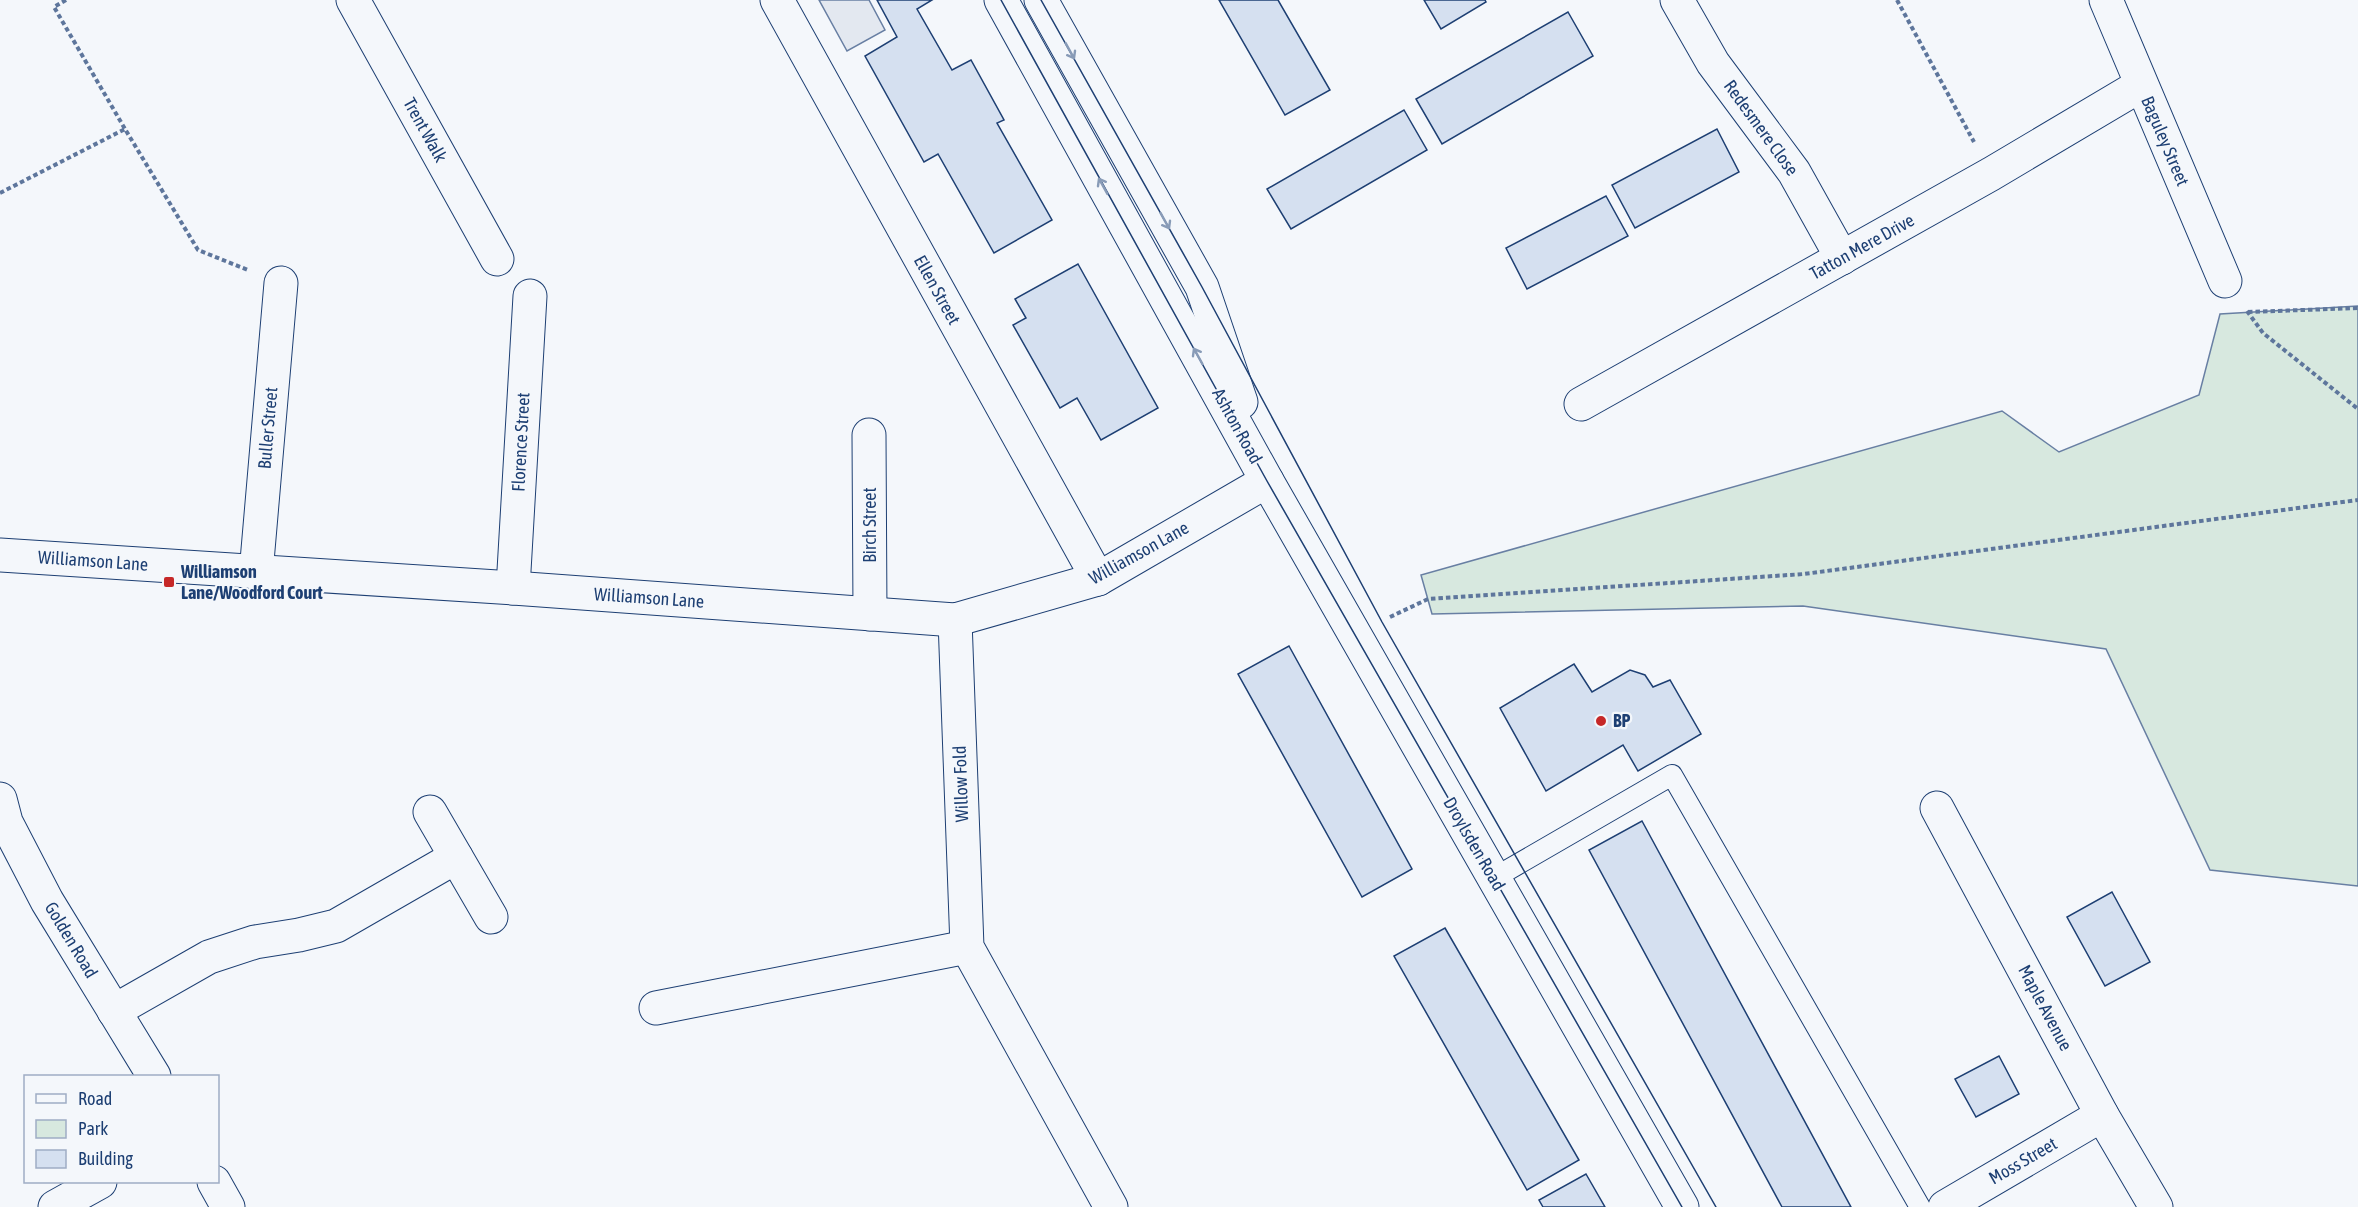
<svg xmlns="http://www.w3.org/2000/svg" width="2358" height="1207" font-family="'Asap Condensed',sans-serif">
<rect width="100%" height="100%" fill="#f4f7fb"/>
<!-- green -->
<polygon fill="#d7e8df" stroke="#687fa3" stroke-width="1.5" points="2358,306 2358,886 2210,870 2106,649 1803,606 1432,614 1421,575 2002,411 2059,452 2199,395 2220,314"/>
<!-- parking -->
<polygon fill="#e3e8f0" stroke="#687fa3" stroke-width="1.5" points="819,0 869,0 885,30 847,51"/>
<!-- building -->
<g fill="#d5e0f0" stroke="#1d3f73" stroke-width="1.5">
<polygon points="877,0 932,0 917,9 952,70 971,60 1004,120 997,123 1052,220 994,253 938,154 924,162 865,56 897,37"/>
<polygon points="1219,0 1278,0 1330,90 1285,115"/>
<polygon points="1424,0 1485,0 1486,2 1441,29"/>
<polygon points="1568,12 1593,56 1442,144 1416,99"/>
<polygon points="1404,110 1427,150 1291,229 1267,189"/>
<polygon points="1717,129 1739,172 1635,228 1612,185"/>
<polygon points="1606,196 1628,236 1527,289 1506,248"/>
<polygon points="1078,264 1158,408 1101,440 1077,398 1060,408 1013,325 1026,318 1015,299"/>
<polygon points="1289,646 1412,869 1362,897 1238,674"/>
<polygon points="1574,664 1592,692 1630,670 1645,675 1653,687 1670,680 1701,734 1638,771 1623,745 1546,791 1500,708"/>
<polygon points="1642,821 1851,1207 1782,1207 1589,850"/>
<polygon points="2112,892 2150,962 2105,986 2067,917"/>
<polygon points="1445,928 1579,1160 1527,1190 1394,956"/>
<polygon points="1999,1056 2019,1094 1976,1117 1955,1079"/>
<polygon points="1586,1174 1605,1207 1543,1207 1539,1200"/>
</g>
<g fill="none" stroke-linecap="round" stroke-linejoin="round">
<!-- service casing -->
<g stroke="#1d3f73" stroke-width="22">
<polyline id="service" points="1494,878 1672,775 1920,1207"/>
</g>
<!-- minor casing -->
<g stroke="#1d3f73" stroke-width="35">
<g id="minor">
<polyline points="353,0 497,259"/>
<polyline points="777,0 1098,579"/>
<polyline points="1677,0 1713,63 1794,172 1842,258"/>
<polyline points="2106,0 2225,281"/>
<polyline points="1581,404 1991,174 2141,85"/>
<polyline points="869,435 870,614"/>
<polyline points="0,555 513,588 955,620 1098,579 1267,481"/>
<polyline points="256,573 281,283"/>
<polyline points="513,588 530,296"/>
<polyline points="955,620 967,947 1111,1207"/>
<polyline points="0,799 6,822 47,901 154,1076"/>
<polyline points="1937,808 2102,1115 2156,1207"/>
<polyline points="430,812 491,917"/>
<polyline points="656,1008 967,947"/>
<polyline points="114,1011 209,957 255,942 299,935 336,926 456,857"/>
<polyline points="214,1182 228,1207"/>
<polyline points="55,1207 100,1182"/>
<polyline points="1945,1207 2102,1115"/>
</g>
</g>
<!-- primary casing -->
<g stroke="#1d3f73" stroke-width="35">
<g id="primary">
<polyline points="1001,0 1267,481 1682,1207"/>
<polyline points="1041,0 1202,287 1241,402"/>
</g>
</g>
<!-- path -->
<g stroke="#5e769c" stroke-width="4" stroke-dasharray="4.5 3" stroke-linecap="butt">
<polyline points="66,0 54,7 125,129"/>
<polyline points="1897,0 1974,142"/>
<polyline points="0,193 125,129 198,250 248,270"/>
<polyline points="2247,311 2263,333 2358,409"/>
<polyline points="2248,312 2358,308"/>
<polyline points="1390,617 1428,599 1804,574 2358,500"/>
</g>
<!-- service -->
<use href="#service" stroke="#f4f7fb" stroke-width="20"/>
<!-- minor -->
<use href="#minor" stroke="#f4f7fb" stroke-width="33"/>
<!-- primary -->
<use href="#primary" stroke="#f4f7fb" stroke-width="33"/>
<!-- tram -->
<g stroke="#1d3f73" stroke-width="1.5">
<polyline points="1001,0 1267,481 1682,1207"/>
<polyline points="1041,0 1202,287 1382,622 1716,1207"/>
</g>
</g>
<!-- one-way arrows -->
<defs><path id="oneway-shaft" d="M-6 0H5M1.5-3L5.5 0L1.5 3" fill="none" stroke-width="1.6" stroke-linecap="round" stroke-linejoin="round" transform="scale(1.5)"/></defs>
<g stroke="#889bb7">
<use href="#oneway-shaft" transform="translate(1070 51) rotate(61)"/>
<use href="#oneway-shaft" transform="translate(1103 186) rotate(-119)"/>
<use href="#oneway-shaft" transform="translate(1165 221) rotate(61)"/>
<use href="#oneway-shaft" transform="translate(1198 356) rotate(-119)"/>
</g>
<!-- markers -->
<g fill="#c62828" stroke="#f4f7fb" stroke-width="2">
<rect x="163" y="576" width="12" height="12" rx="3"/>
<circle cx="1601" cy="721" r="6"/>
</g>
<g text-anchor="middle" stroke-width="4.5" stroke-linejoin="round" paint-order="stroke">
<!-- street labels -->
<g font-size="18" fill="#1d3f73" stroke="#f4f7fb">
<text transform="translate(1761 128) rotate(54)" y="6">Redesmere Close</text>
<text transform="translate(425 130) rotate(61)" y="6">Trent Walk</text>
<text transform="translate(2165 141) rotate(67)" y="6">Baguley Street</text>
<text transform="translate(1862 247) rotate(-29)" y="6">Tatton Mere Drive</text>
<text transform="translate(937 290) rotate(61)" y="6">Ellen Street</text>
<text transform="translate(1237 426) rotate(61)" y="6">Ashton Road</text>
<text transform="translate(268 428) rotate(-85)" y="6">Buller Street</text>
<text transform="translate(521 442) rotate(-87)" y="6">Florence Street</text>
<text transform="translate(870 525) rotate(-90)" y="6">Birch Street</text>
<text transform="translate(1139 553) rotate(-29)" y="6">Williamson Lane</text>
<text transform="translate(93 561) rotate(4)" y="6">Williamson Lane</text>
<text transform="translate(649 598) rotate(4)" y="6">Williamson Lane</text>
<text transform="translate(961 784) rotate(-92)" y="6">Willow Fold</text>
<text transform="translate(1474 844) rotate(60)" y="6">Droylsden Road</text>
<text transform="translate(71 940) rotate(59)" y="6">Golden Road</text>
<text transform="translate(2045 1008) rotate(62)" y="6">Maple Avenue</text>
<text transform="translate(2023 1161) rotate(-30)" y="6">Moss Street</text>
</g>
<!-- poi labels -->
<g font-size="18" font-weight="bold" fill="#1d3f73" stroke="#f4f7fb" text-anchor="start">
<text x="181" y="578">Williamson<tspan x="181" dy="21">Lane/Woodford Court</tspan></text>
<text x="1613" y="727">BP</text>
</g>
</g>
<!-- legend -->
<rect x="24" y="1075" width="195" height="108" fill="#f4f7fb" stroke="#9eadc5" stroke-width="1.5"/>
<rect x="36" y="1094" width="30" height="9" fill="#f4f7fb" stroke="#9eadc5" stroke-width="1.5"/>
<text x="78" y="1105" font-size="18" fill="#1d3f73">Road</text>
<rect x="36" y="1120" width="30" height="18" fill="#d7e8df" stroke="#9eadc5" stroke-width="1.5"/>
<text x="78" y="1135" font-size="18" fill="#1d3f73">Park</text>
<rect x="36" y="1150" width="30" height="18" fill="#d5e0f0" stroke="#9eadc5" stroke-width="1.5"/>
<text x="78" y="1165" font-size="18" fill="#1d3f73">Building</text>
</svg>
